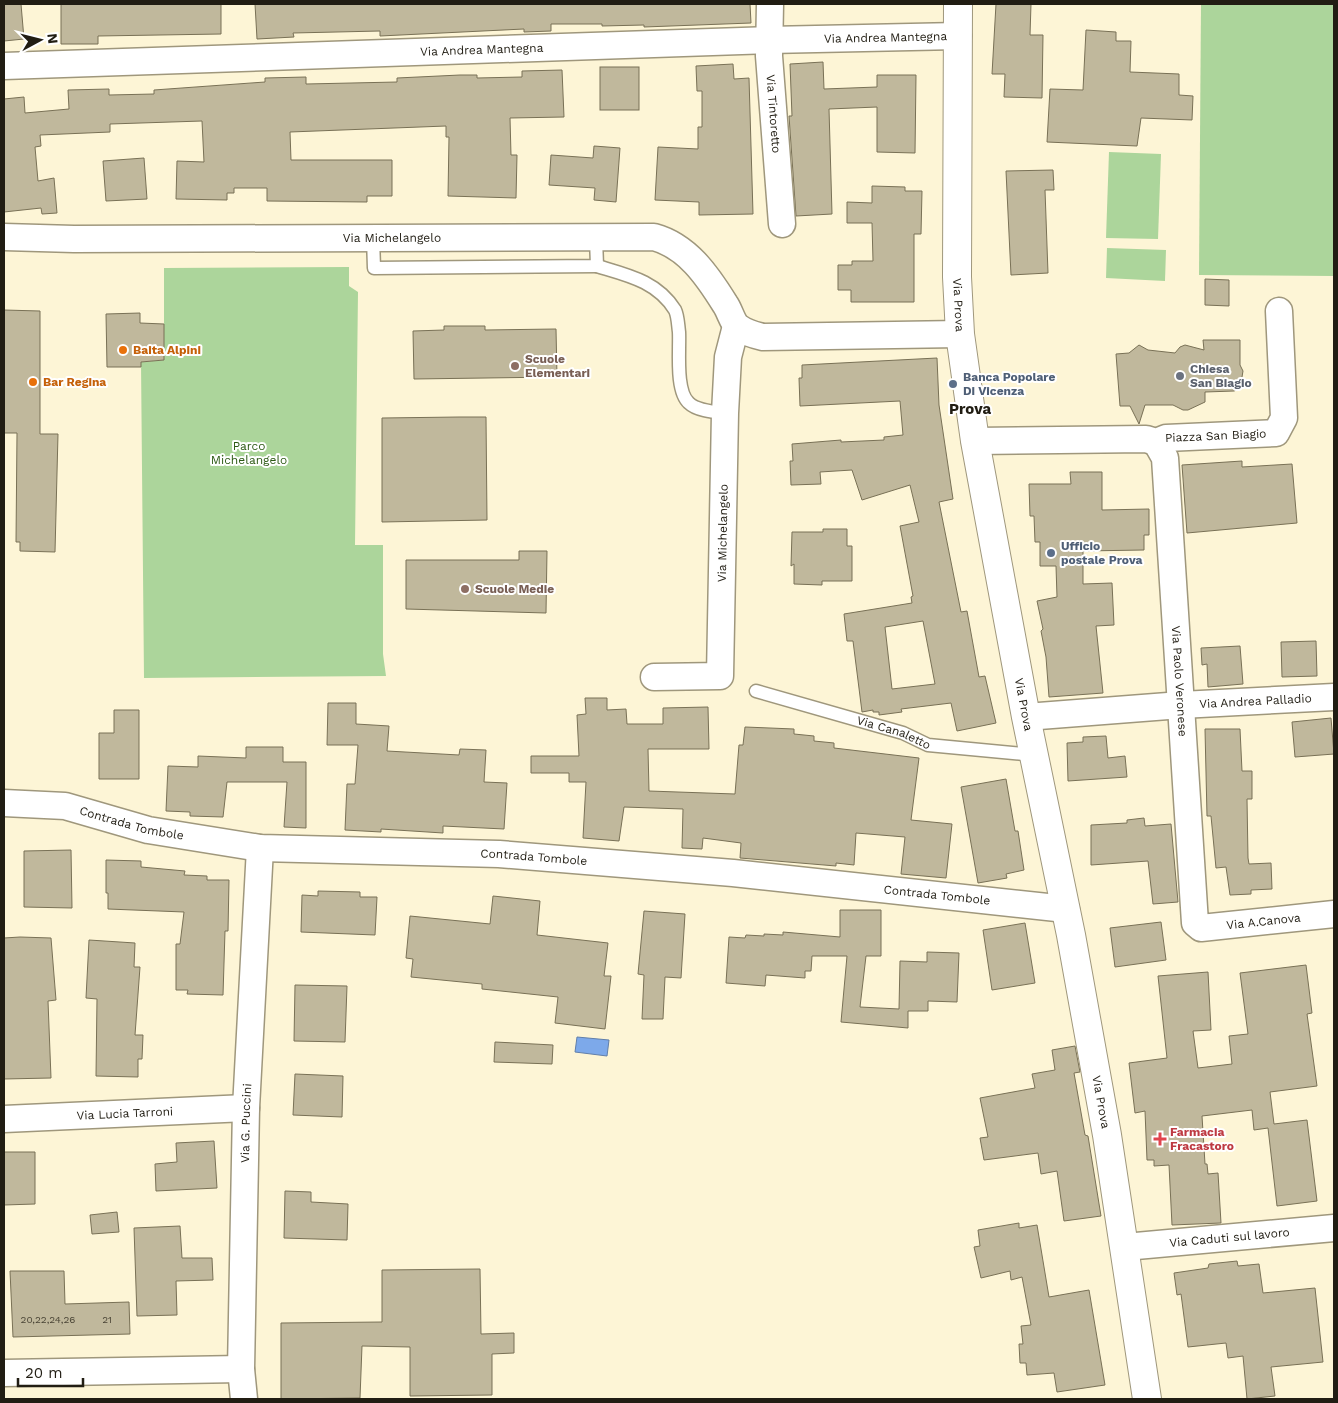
<svg xmlns="http://www.w3.org/2000/svg" width="1338" height="1403" font-family="'Work Sans',sans-serif">
<rect width="100%" height="100%" fill="#fdf5d6"/>
<!-- green -->
<g fill="#acd59b">
<polygon points="1201,4 1334,4 1334,276 1199,275"/>
<polygon points="1109,152 1161,154 1158,239 1106,238"/>
<polygon points="1107,248 1166,250 1165,281 1106,278"/>
<polygon points="349,267 349,286 358,292 355,545 383,545 383,654 386,676 144,678 141,362 164,360 164,268"/>
</g>
<!-- water -->
<polygon fill="#7da9ea" stroke="#617faa" points="577,1037 609,1040 607,1056 575,1052"/>
<!-- building -->
<g fill="#c0b89c" stroke="#797156" fill-rule="evenodd">
<polygon points="4,4 21,4 24,39 4,41"/>
<polygon points="61,4 221,4 221,34 98,36 98,44 61,44"/>
<polygon points="255,4 750,4 751,23 644,27 644,25 602,26 602,24 551,24 551,31 524,32 524,29 380,36 380,31 293,33 294,37 257,39"/>
<polygon points="996,4 1031,4 1030,35 1043,35 1042,98 1004,97 1005,74 992,74"/>
<polygon points="1086,30 1116,32 1116,41 1131,41 1130,72 1179,74 1179,95 1193,96 1192,120 1141,118 1137,146 1047,142 1050,89 1083,90"/>
<polygon points="823,62 824,89 877,87 877,75 916,75 915,153 877,152 877,107 829,109 832,214 796,216 789,116 792,116 790,64"/>
<polygon points="733,64 734,79 749,78 753,214 699,215 699,202 655,200 658,147 698,149 698,127 702,127 702,91 697,91 696,66"/>
<rect x="600" y="67" width="39" height="43"/>
<polygon points="562,70 564,117 510,118 511,155 517,155 516,198 448,196 449,137 446,137 446,126 290,132 291,160 392,160 392,196 367,196 367,202 267,201 267,188 234,188 234,193 227,193 227,200 176,199 177,161 204,162 202,121 110,124 110,132 40,135 41,146 35,147 38,181 54,178 57,213 42,214 41,208 4,212 4,99 24,97 25,113 69,109 68,90 109,89 109,95 154,94 154,90 265,82 265,78 306,77 306,84 397,82 397,78 460,75 477,75 477,78 522,77 522,71"/>
<polygon points="594,146 620,148 616,202 594,200 595,188 549,185 551,155 593,158"/>
<polygon points="144,158 147,199 106,201 103,161"/>
<polygon points="1053,170 1054,190 1045,190 1048,273 1011,275 1006,171"/>
<polygon points="872,186 905,187 905,191 922,191 921,234 914,234 914,302 851,302 851,290 838,290 838,265 852,265 852,261 873,261 872,223 847,223 847,202 872,203"/>
<polygon points="1205,279 1229,280 1229,306 1205,305"/>
<polygon points="4,310 40,311 40,434 58,434 55,552 20,551 20,542 16,542 17,433 4,433"/>
<polygon points="140,313 140,323 164,324 164,360 141,362 141,367 107,367 106,314"/>
<polygon points="444,326 485,326 485,330 556,329 557,377 414,379 413,331 444,330"/>
<polygon points="1203,340 1240,340 1240,365 1243,371 1240,389 1234,391 1205,392 1205,402 1188,410 1183,410 1173,405 1145,405 1139,424 1130,406 1120,406 1116,354 1129,353 1139,345 1148,350 1175,353 1180,347 1185,345 1204,350"/>
<path d="M937 358 939 405 953 499 939 502 961 612 967 611 979 677 985 676 996 723 957 731 951 703 901 709 902 712 879 715V712H873V710L862 712 853 641H847L844 614 912 603 911 597 913 596 900 526 919 522 910 485 862 500 852 470 820 472 821 484 791 485 790 461H793L792 444 841 440V442L884 440V437L903 435 900 401 800 406 799 378H802V365ZM923 621 935 684 892 689 885 627Z"/>
<polygon points="459,417 486,417 487,520 382,522 382,418"/>
<polygon points="1242,461 1242,467 1292,464 1297,523 1187,533 1182,465"/>
<polygon points="1070,472 1102,472 1102,510 1149,509 1149,535 1144,535 1144,550 1083,551 1083,584 1112,583 1114,625 1096,626 1103,693 1049,697 1046,657 1041,631 1043,629 1037,601 1057,597 1056,566 1040,566 1040,542 1035,542 1034,516 1030,516 1029,484 1071,484"/>
<polygon points="823,529 847,529 847,546 852,546 852,581 822,581 822,585 794,584 794,564 791,566 792,532 823,532"/>
<polygon points="519,551 547,551 546,613 406,609 406,560 519,560"/>
<polygon points="1316,641 1317,676 1282,677 1281,642"/>
<polygon points="1240,646 1243,684 1208,687 1207,664 1202,665 1201,648"/>
<polygon points="585,698 607,698 607,710 626,709 627,724 663,724 663,708 708,707 709,749 648,749 649,791 735,794 739,745 743,745 745,727 794,729 794,734 814,736 814,741 834,743 834,748 919,758 911,820 952,824 946,878 901,874 905,837 856,833 854,865 836,863 836,866 740,858 741,843 703,838 702,849 682,848 683,809 624,807 619,841 583,838 586,782 569,782 569,773 531,773 531,756 579,756 577,715 586,714"/>
<polygon points="328,703 356,703 356,724 389,726 387,751 459,755 460,749 486,750 484,782 507,783 504,829 443,826 443,833 381,829 381,832 345,830 347,784 355,784 358,745 327,745"/>
<polygon points="114,710 139,710 139,779 99,779 99,733 114,733"/>
<polygon points="1331,718 1334,754 1295,757 1292,722"/>
<polygon points="1205,729 1240,729 1242,771 1252,771 1252,799 1247,799 1248,858 1249,864 1271,863 1272,889 1251,890 1251,894 1230,895 1226,867 1216,868 1211,816 1207,816"/>
<polygon points="1106,736 1108,758 1125,756 1127,777 1068,781 1067,743 1083,742 1083,737"/>
<polygon points="246,747 283,747 283,762 306,762 306,828 284,827 287,782 227,782 223,817 190,816 190,812 166,811 168,766 198,767 198,756 246,758"/>
<polygon points="1006,779 1015,831 1018,831 1024,870 1006,874 1007,878 978,883 961,787"/>
<polygon points="1144,818 1145,826 1171,824 1178,902 1153,904 1148,861 1091,865 1091,825 1127,823 1127,820"/>
<polygon points="71,850 72,908 24,907 24,851"/>
<polygon points="106,860 141,861 141,867 185,871 184,875 207,876 207,880 229,880 228,931 225,931 223,995 187,994 188,990 176,990 176,944 180,944 184,912 108,909 108,893 106,893"/>
<polygon points="318,891 360,892 360,897 377,897 375,935 301,932 302,895 318,896"/>
<polygon points="493,896 540,901 537,935 608,943 604,976 611,976 605,1029 555,1023 558,997 482,989 482,984 411,977 413,959 406,958 410,916 490,924"/>
<polygon points="840,910 881,910 881,956 866,956 860,1007 899,1009 900,961 927,962 927,952 959,953 957,1002 928,1001 928,1011 908,1011 908,1028 841,1022 847,956 812,956 811,971 805,971 805,978 766,975 765,986 726,983 729,937 745,938 746,935 764,936 764,934 783,935 783,932 840,937"/>
<polygon points="644,911 685,914 681,978 665,977 663,1019 642,1019 644,975 638,974"/>
<polygon points="1161,922 1166,960 1115,967 1110,928"/>
<polygon points="1025,923 1035,983 992,990 983,930"/>
<polygon points="20,937 51,938 56,1000 48,1001 51,1078 4,1079 4,938"/>
<polygon points="89,940 135,943 134,967 140,967 135,1035 143,1035 142,1059 138,1059 138,1077 96,1076 97,999 86,998"/>
<polygon points="1306,965 1312,1013 1307,1014 1317,1086 1270,1092 1274,1124 1307,1120 1317,1201 1277,1206 1268,1128 1254,1130 1252,1110 1202,1116 1205,1164 1207,1164 1208,1174 1218,1173 1221,1223 1172,1225 1169,1165 1154,1166 1154,1160 1147,1160 1145,1111 1135,1113 1129,1063 1167,1058 1158,976 1208,972 1211,1030 1193,1031 1198,1068 1232,1064 1229,1036 1248,1034 1240,973"/>
<polygon points="295,985 347,986 345,1042 294,1041"/>
<polygon points="495,1042 553,1045 552,1064 494,1062"/>
<polygon points="1075,1046 1080,1072 1074,1073 1085,1135 1088,1136 1101,1216 1064,1221 1057,1171 1041,1174 1038,1153 984,1160 980,1138 988,1137 980,1098 1035,1088 1032,1074 1055,1070 1052,1050"/>
<polygon points="295,1074 343,1076 342,1117 293,1115"/>
<polygon points="214,1141 217,1188 156,1191 155,1164 177,1162 176,1143"/>
<polygon points="4,1152 35,1152 35,1204 4,1205"/>
<polygon points="285,1191 311,1192 311,1202 348,1204 347,1240 284,1238"/>
<polygon points="117,1212 119,1232 92,1234 90,1215"/>
<polygon points="1019,1223 1019,1228 1037,1225 1049,1297 1089,1290 1105,1385 1057,1392 1054,1373 1027,1375 1026,1363 1020,1363 1019,1344 1023,1344 1021,1326 1031,1325 1022,1277 1011,1280 1010,1271 981,1278 974,1247 980,1246 978,1230"/>
<polygon points="180,1226 182,1258 212,1258 213,1280 176,1281 177,1315 137,1316 134,1228"/>
<polygon points="1237,1261 1238,1266 1259,1264 1263,1293 1315,1288 1323,1362 1271,1367 1275,1396 1247,1399 1243,1356 1228,1358 1226,1343 1188,1347 1181,1294 1177,1295 1174,1273 1208,1268 1209,1264"/>
<polygon points="480,1269 481,1334 514,1333 514,1353 492,1354 492,1395 410,1396 410,1347 362,1346 360,1398 281,1399 281,1323 382,1322 382,1270"/>
<polygon points="10,1271 64,1271 65,1304 129,1302 130,1334 13,1337"/>
</g>
<g fill="none" stroke-linecap="round" stroke-linejoin="round">
<!-- lane casing -->
<g stroke="#9f977c" stroke-width="15">
<g id="lane">
<polyline points="373,238 374,268 597,266 596,238"/>
<path d="M597 266C627 275 657 281 675 310 678 316 678 325 679 332 680 349 675 391 689 403 697 411 715 412 725 413"/>
<path id="s1" d="M756 691 903 733 928 745 1034 755"/>
</g>
</g>
<!-- street casing -->
<g stroke="#9f977c" stroke-width="29">
<g id="street">
<path id="s2" d="M770 4 769 56 782 224"/>
<path id="s3" d="M4 66 769 40 958 36"/>
<path id="s4" d="M4 237 74 239 654 237C687 246 707 275 725 304 730 311 732 322 738 327 746 333 754 335 763 337L960 334"/>
<path id="s5" d="M975 441 1146 439 1156 442 1166 438 1276 433 1284 418 1279 311"/>
<path id="s6" d="M1156 442 1165 458 1195 923 1201 928 1334 914"/>
<path id="s7" d="M654 677 720 676 725 413 728 357 736 326"/>
<path id="s8" d="M1026 717 1181 705 1334 697"/>
<path id="s9" d="M4 803 65 806 148 830 260 848 499 854 733 873 1066 909"/>
<path id="s10" d="M4 1119 246 1108"/>
<path id="s11" d="M1125 1247 1334 1228"/>
<polyline points="4,1373 241,1369"/>
<path id="s12" d="M244 1399 241 1369 246 1108 260 848"/>
</g>
</g>
<!-- secondary casing -->
<g stroke="#9f977c" stroke-width="30">
<g id="secondary">
<path id="s13" d="M958 4 957 277 960 334 975 441 1026 717 1071 935 1107 1135 1147 1399"/>
</g>
</g>
<!-- lane -->
<use href="#lane" stroke="#fff" stroke-width="12"/>
<!-- street -->
<use href="#street" stroke="#fff" stroke-width="26"/>
<!-- secondary -->
<use href="#secondary" stroke="#fff" stroke-width="28"/>
</g>
<!-- markers -->
<g fill="#e8710a" stroke="#fff" stroke-width="2">
<circle cx="123" cy="350" r="5"/>
<circle cx="33" cy="382" r="5"/>
</g>
<g fill="#8d6e63" stroke="#fff" stroke-width="2">
<circle cx="515" cy="366" r="5"/>
<circle cx="465" cy="589" r="5"/>
</g>
<circle fill="#6b7280" stroke="#fff" stroke-width="2" cx="1180" cy="376" r="5"/>
<g fill="#5c6f8a" stroke="#fff" stroke-width="2">
<circle cx="953" cy="384" r="5"/>
<circle cx="1051" cy="553" r="5"/>
</g>
<path fill="#e0444e" stroke="#fff" stroke-width="2" d="M1157.5 1131.5h5v5h5v5h-5v5h-5v-5h-5v-5h5z"/>
<g text-anchor="middle" stroke-width="4" stroke-linejoin="round" paint-order="stroke">
<!-- number labels -->
<g font-size="10" fill="#494435">
<text x="48" y="1323">20,22,24,26</text>
<text x="107" y="1323">21</text>
</g>
<!-- street labels -->
<g font-size="12" fill="#211d13" stroke="#fff">
<text dy="4" stroke="none"><textPath href="#s3" startOffset="882">Via Andrea Mantegna</textPath></text>
<text dy="4" stroke="none"><textPath href="#s3" startOffset="478">Via Andrea Mantegna</textPath></text>
<text dy="4" stroke="none"><textPath href="#s2" startOffset="110">Via Tintoretto</textPath></text>
<text dy="4" stroke="none"><textPath href="#s4" startOffset="388">Via Michelangelo</textPath></text>
<text dy="4" stroke="none"><textPath href="#s13" startOffset="301">Via Prova</textPath></text>
<text dy="4" stroke="none"><textPath href="#s5" startOffset="242">Piazza San Biagio</textPath></text>
<text dy="4" stroke="none"><textPath href="#s7" startOffset="209">Via Michelangelo</textPath></text>
<text dy="4" stroke="none"><textPath href="#s6" startOffset="242">Via Paolo Veronese</textPath></text>
<text dy="4" stroke="none"><textPath href="#s8" startOffset="230">Via Andrea Palladio</textPath></text>
<text dy="4" stroke="none"><textPath href="#s13" startOffset="706">Via Prova</textPath></text>
<text dy="4" stroke="none"><textPath href="#s1" startOffset="144">Via Canaletto</textPath></text>
<text dy="4" stroke="none"><textPath href="#s9" startOffset="130">Contrada Tombole</textPath></text>
<text dy="4" stroke="none"><textPath href="#s9" startOffset="535">Contrada Tombole</textPath></text>
<text dy="4" stroke="none"><textPath href="#s9" startOffset="940">Contrada Tombole</textPath></text>
<text dy="4" stroke="none"><textPath href="#s6" startOffset="555">Via A.Canova</textPath></text>
<text dy="4" stroke="none"><textPath href="#s13" startOffset="1111">Via Prova</textPath></text>
<text dy="4" stroke="none"><textPath href="#s10" startOffset="121">Via Lucia Tarroni</textPath></text>
<text dy="4" stroke="none"><textPath href="#s12" startOffset="276">Via G. Puccini</textPath></text>
<text dy="4" stroke="none"><textPath href="#s11" startOffset="105">Via Caduti sul lavoro</textPath></text>
</g>
<!-- food labels -->
<g font-size="12" font-weight="bold" fill="#c56008" stroke="#fff" text-anchor="start">
<text x="133" y="354">Baita Alpini</text>
<text x="43" y="386">Bar Regina</text>
</g>
<!-- education labels -->
<g font-size="12" font-weight="bold" fill="#785e54" stroke="#fff" text-anchor="start">
<text x="525" y="363">Scuole<tspan x="525" dy="14">Elementari</tspan></text>
<text x="475" y="593">Scuole Medie</text>
</g>
<!-- worship labels -->
<g font-size="12" font-weight="bold" fill="#5b616d" stroke="#fff" text-anchor="start">
<text x="1190" y="373">Chiesa<tspan x="1190" dy="14">San Biagio</tspan></text>
</g>
<!-- service labels -->
<g font-size="12" font-weight="bold" fill="#4e5e75" stroke="#fff" text-anchor="start">
<text x="963" y="381">Banca Popolare<tspan x="963" dy="14">Di Vicenza</tspan></text>
<text x="1061" y="550">Ufficio<tspan x="1061" dy="14">postale Prova</tspan></text>
</g>
<!-- park labels -->
<g font-size="12" fill="#2c5914" stroke="#fff">
<text x="249" y="450">Parco<tspan x="249" dy="14">Michelangelo</tspan></text>
</g>
<!-- health labels -->
<g font-size="12" font-weight="bold" fill="#be3a42" stroke="#fff" text-anchor="start">
<text x="1170" y="1136">Farmacia<tspan x="1170" dy="14">Fracastoro</tspan></text>
</g>
<!-- quarter labels -->
<g font-size="15" font-weight="bold" fill="#211d13" stroke="#fff">
<text x="970" y="414">Prova</text>
</g>
</g>
<!-- border -->
<rect width="1338" height="1403" fill="none" stroke="#211d13" stroke-width="10"/>
<!-- north arrow -->
<g transform="translate(40 40) rotate(83)" stroke="#ffffff" stroke-width="4" paint-order="stroke">
<path d="M0-4L9 19L0 12L-9 19Z" fill="#211d13"/>
<text y="-8" font-size="14" font-weight="bold" text-anchor="middle" fill="#211d13">N</text>
</g>
<!-- scale -->
<path d="M18 1378v8h65v-8" fill="none" stroke="#211d13" stroke-width="2.5"/>
<text x="25" y="1378" font-size="15" fill="#211d13" stroke="#ffffff" stroke-width="4" paint-order="stroke">20 m</text>
</svg>
